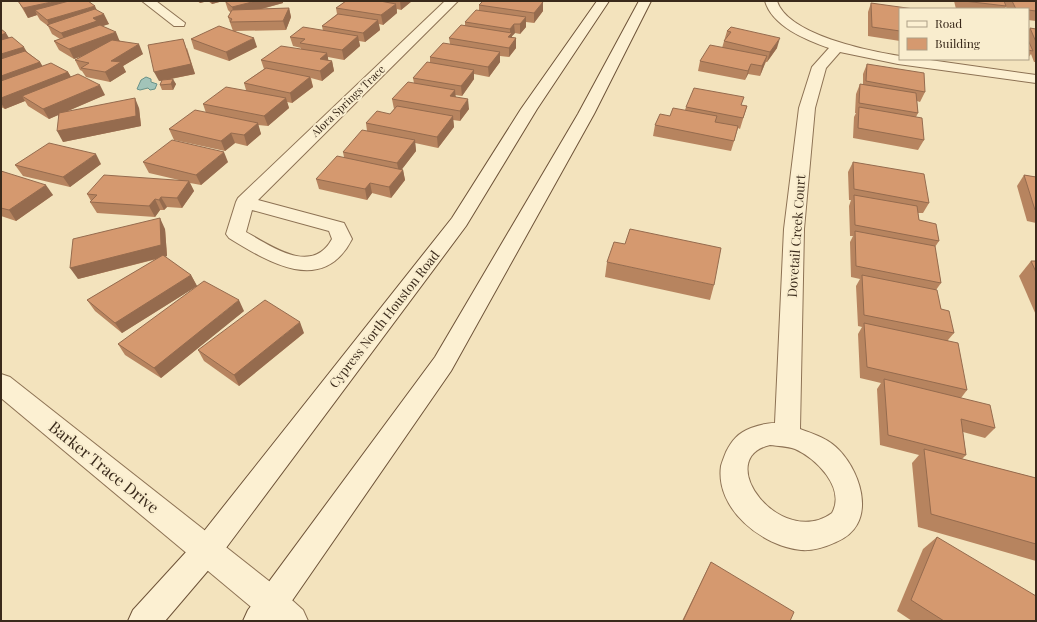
<svg xmlns="http://www.w3.org/2000/svg" width="1037" height="622" font-family="'Playfair Display',serif">
<rect width="100%" height="100%" fill="#f3e3bd"/>
<!-- water -->
<polygon fill="#a2c4b9" stroke="#689288" points="146,77 151,79 151,82 157,84 155,89 150,90 148,88 140,90 137,89 141,80"/>
<g fill="none" stroke-linecap="round" stroke-linejoin="round">
<!-- street casing -->
<g stroke="#8d7254" stroke-width="2">
<g id="street">
<polygon points="142,1 156,1 185,23 184,26 174,26"/>
<path d="M445 1H458L258 200 344 223 352 239C323 296 268 262 229 238L226 234 236 202 238 198ZM252 210 329 231 332 239C312 276 271 246 246 232Z"/>
<path d="M765 1H777C788 35 869 51 900 56V59H923L1036 75V83L898 64 840 52 826 68 815 108 804 229 800 429C814 434 829 439 839 450 863 475 877 526 836 542 825 547 814 551 801 550 762 546 715 509 721 466 722 462 724 457 726 452 732 440 738 433 751 428 759 425 767 423 775 423L784 229 799 108 812 67 829 48C806 40 772 26 765 1ZM770 445C778 446 787 446 795 449 816 458 846 488 832 513 781 550 711 459 770 445Z"/>
<polygon points="1,374 10,377 283,592 303,610 308,621 268,621 1,398"/>
</g>
</g>
<!-- secondary casing -->
<g stroke="#6e5338" stroke-width="2">
<g id="secondary">
<polygon points="597,1 609,1 537,109 466,226 217,560 165,621 128,621 133,610 197,540 452,218 521,109"/>
<polygon points="639,1 651,1 594,114 451,371 278,621 243,621 248,610 435,357 578,114"/>
</g>
</g>
<!-- street -->
<use href="#street" fill="#fcf0d2" fill-rule="evenodd"/>
<!-- secondary -->
<use href="#secondary" fill="#fcf0d2" fill-rule="evenodd"/>
</g>
<!-- wall -->
<g fill="#b7845f">
<polygon points="18,1 97,10 109,24 102,26 120,41 143,54 123,66 126,72 110,82 86,77 82,71 80,70 75,60 85,55 74,59 59,50 54,41 60,39 52,34 48,26 40,20 37,15 28,18"/>
<polygon points="197,1 223,1 212,4 208,1 200,3"/>
<polygon points="225,1 283,3 262,9 289,8 291,17 286,30 235,31 257,47 229,61 194,49 191,39 233,31 228,17 231,13 228,10"/>
<polygon points="308,1 319,1 317,2"/>
<polygon points="346,1 412,1 401,10 397,9 397,13 383,25 379,24 380,30 365,42 359,41 360,46 344,60 328,57 328,60 332,61 334,71 322,81 311,78 313,87 292,103 287,102 289,108 268,126 258,125 261,134 247,146 235,143 225,151 174,140 169,129 206,113 203,104 246,90 244,83 264,69 261,60 301,49 301,48 293,46 290,37 323,31 322,26 337,14 336,8"/>
<polygon points="954,1 1036,1 1036,21 1028,20 1028,9 1007,9 1006,7 1004,9 956,9"/>
<polygon points="543,2 543,11 534,23 526,22 526,27 520,34 515,33 512,36 512,37 516,38 516,48 509,57 500,56 500,62 489,77 474,74 474,79 462,96 455,95 456,97 469,109 460,121 453,120 454,127 438,148 415,143 416,151 402,169 403,170 405,180 391,198 372,193 367,200 319,189 316,179 344,157 343,152 367,131 366,123 390,114 394,109 392,99 414,83 413,78 430,63 430,57 450,44 449,38 465,26 465,22 479,11 479,5"/>
<polygon points="871,3 900,9 900,41 868,36 868,12"/>
<polygon points="731,27 777,48 767,62 766,62 764,66 760,76 748,74 745,80 698,71 700,61 722,48 727,31"/>
<polygon points="1030,28 1036,29 1036,62 1034,62 1031,54 1028,58 1028,31"/>
<polygon points="1,29 9,38 40,62 42,66 68,72 71,77 105,95 68,111 139,108 141,126 63,142 58,115 49,119 28,106 25,101 5,109 1,107"/>
<polygon points="187,48 195,74 171,79 176,84 173,90 162,90 160,85 162,81 159,81"/>
<polygon points="1016,59 1028,59 1027,60"/>
<polygon points="867,64 925,92 920,102 917,101 918,113 916,117 924,140 918,150 853,138 854,117 856,113 855,113 856,94 860,84 863,84 863,74"/>
<polygon points="742,105 747,106 740,129 738,128 731,151 653,136 655,125 670,116 685,110 686,107"/>
<polygon points="143,162 228,162 201,185 190,183 194,191 182,208 167,207 164,210 160,210 155,217 97,213 90,202 91,201 87,194 179,180 149,173"/>
<polygon points="853,162 929,203 923,213 918,213 919,220 939,241 935,247 941,283 936,290 941,309 954,333 948,340 967,390 961,398 995,428 985,438 963,432 966,455 962,459 1036,478 1036,561 918,527 912,463 919,455 880,445 877,389 881,383 860,378 858,334 862,327 858,326 856,286 860,279 851,277 850,242 853,236 850,236 849,206 851,200 849,200 848,172"/>
<polygon points="101,164 70,187 23,176 15,165"/>
<polygon points="1,171 53,195 16,221 1,216"/>
<polygon points="1024,175 1036,177 1036,223 1027,221 1017,186"/>
<polygon points="165,229 167,256 165,257 191,275 197,286 122,333 95,311 87,300 157,259 78,279"/>
<polygon points="1031,261 1036,261 1036,315 1019,276"/>
<polygon points="607,262 714,285 710,300 605,277"/>
<polygon points="244,311 161,378 125,355 118,344"/>
<polygon points="304,333 239,386 204,361 198,350"/>
<polygon points="937,537 1036,621 912,621 897,611 923,549"/>
<polygon points="711,562 790,621 682,621 705,574"/>
</g>
<!-- shaded-wall -->
<g fill="#956b4e">
<polygon points="56,1 83,1 35,10 37,15 28,18 23,8"/>
<polygon points="199,1 208,1 200,3"/>
<polygon points="211,1 223,1 212,4"/>
<polygon points="256,1 283,1 283,3 235,16 232,7"/>
<polygon points="400,1 412,1 401,10"/>
<polygon points="543,2 543,11 534,23 534,13"/>
<polygon points="396,4 397,13 383,25 381,15"/>
<polygon points="95,6 99,15 50,27 47,20"/>
<polygon points="289,8 291,17 286,30 283,21"/>
<polygon points="104,14 109,24 100,27 66,42 61,33 93,18"/>
<polygon points="526,17 526,27 520,34 520,24"/>
<polygon points="378,20 380,30 365,42 363,33"/>
<polygon points="514,24 515,33 512,36 512,42 508,37 510,35 510,29"/>
<polygon points="116,32 120,42 74,59 69,49"/>
<polygon points="6,33 12,43 1,46 1,35"/>
<polygon points="358,36 360,46 344,60 342,50"/>
<polygon points="254,38 257,47 229,61 226,52"/>
<polygon points="516,38 516,48 509,57 509,48"/>
<polygon points="780,38 777,48 767,62 770,52"/>
<polygon points="183,39 195,74 159,81 154,72"/>
<polygon points="139,44 143,54 123,66 126,72 110,82 105,72 111,61"/>
<polygon points="24,47 29,56 1,65 1,54"/>
<polygon points="500,52 500,62 489,77 488,67"/>
<polygon points="327,53 329,63 332,61 334,71 322,81 320,71 320,59"/>
<polygon points="767,56 764,66 760,76 762,66"/>
<polygon points="40,62 46,72 1,88 1,76"/>
<polygon points="751,64 748,74 745,80 748,71"/>
<polygon points="474,70 474,79 462,96 461,86"/>
<polygon points="68,72 74,82 22,96 25,101 5,109 1,103 1,98"/>
<polygon points="310,77 313,87 292,103 290,93"/>
<polygon points="173,79 176,84 173,90 171,84"/>
<polygon points="100,85 105,95 49,119 43,109"/>
<polygon points="455,90 456,100 450,96"/>
<polygon points="135,98 139,108 141,126 63,142 57,131"/>
<polygon points="286,98 289,108 268,126 264,116"/>
<polygon points="468,99 469,109 460,121 460,111"/>
<polygon points="453,116 454,127 438,148 437,137"/>
<polygon points="258,123 261,134 247,146 244,135"/>
<polygon points="231,133 235,143 225,151 221,141"/>
<polygon points="415,140 416,151 399,173 397,163"/>
<polygon points="224,152 228,162 201,185 196,175"/>
<polygon points="96,154 101,164 70,187 63,177"/>
<polygon points="403,170 405,180 391,198 389,187"/>
<polygon points="189,181 194,191 182,208 177,198"/>
<polygon points="370,183 372,193 367,200 365,189"/>
<polygon points="46,185 53,195 16,221 9,210"/>
<polygon points="161,197 167,207 164,210 159,200"/>
<polygon points="155,199 160,210 155,217 149,206"/>
<polygon points="160,218 165,229 167,256 78,279 70,268"/>
<polygon points="191,275 197,286 122,333 115,323"/>
<polygon points="239,300 244,311 161,378 154,368"/>
<polygon points="300,322 304,333 239,386 234,375"/>
</g>
<!-- building -->
<g fill="#d5996f" stroke="#956b4e">
<polygon points="18,1 56,1 23,8"/>
<polygon points="69,1 88,1 95,6 47,20 35,10"/>
<polygon points="225,1 256,1 232,7"/>
<polygon points="346,1 380,1 396,4 381,15 336,8"/>
<polygon points="483,1 539,1 543,2 534,13 479,5"/>
<polygon points="964,1 1004,1 1006,6"/>
<polygon points="1012,1 1036,1 1036,11 1028,10 1028,9 1016,9"/>
<polygon points="871,3 914,9 900,9 900,31 872,27"/>
<polygon points="289,8 283,21 230,22 232,19 228,17 232,10"/>
<polygon points="95,9 104,14 93,18 97,21 61,33 47,25"/>
<polygon points="476,10 526,17 520,24 514,24 510,29 465,22"/>
<polygon points="338,14 378,20 363,33 322,26"/>
<polygon points="100,25 116,32 69,49 54,41"/>
<polygon points="461,25 512,33 508,37 516,38 509,48 449,38"/>
<polygon points="219,26 254,38 226,52 191,39"/>
<polygon points="303,27 358,36 342,50 300,43 305,39 290,37"/>
<polygon points="731,27 780,38 770,52 724,41 731,32 727,31"/>
<polygon points="1030,28 1036,29 1036,42"/>
<polygon points="1,29 6,33 1,35"/>
<polygon points="12,37 24,47 1,54 1,40"/>
<polygon points="183,39 191,64 154,72 148,45"/>
<polygon points="112,40 139,44 111,61 121,62 105,72 81,68 89,63 75,60"/>
<polygon points="1028,40 1033,51 1028,50"/>
<polygon points="443,43 500,52 488,67 430,57"/>
<polygon points="710,45 767,56 762,66 751,64 748,71 700,61"/>
<polygon points="281,46 327,53 320,59 332,61 320,71 261,60"/>
<polygon points="25,51 40,62 1,76 1,59"/>
<polygon points="427,62 474,70 461,86 413,78"/>
<polygon points="51,63 68,72 1,98 1,81"/>
<polygon points="867,64 924,73 925,92 866,81"/>
<polygon points="266,68 310,77 290,93 244,83"/>
<polygon points="78,74 100,85 43,109 22,96"/>
<polygon points="173,79 171,84 160,85 162,80"/>
<polygon points="408,82 455,90 450,96 468,99 460,111 392,99"/>
<polygon points="860,84 916,93 918,113 859,103"/>
<polygon points="226,87 286,98 264,116 203,104"/>
<polygon points="694,88 744,97 741,105 747,106 743,118 686,107"/>
<polygon points="135,98 136,116 57,131 59,113"/>
<polygon points="397,106 453,116 437,137 366,123 377,111 390,114"/>
<polygon points="859,107 922,118 924,140 858,128"/>
<polygon points="673,108 717,116 715,122 738,126 734,141 655,125 660,114 670,116"/>
<polygon points="195,110 258,123 244,135 231,133 221,141 169,129"/>
<polygon points="362,130 415,140 397,163 343,152"/>
<polygon points="172,140 224,152 196,175 143,162"/>
<polygon points="49,143 96,154 63,177 15,165"/>
<polygon points="337,156 403,170 389,187 370,183 365,189 316,179"/>
<polygon points="853,162 924,174 929,203 854,189"/>
<polygon points="1,171 46,185 9,210 1,208"/>
<polygon points="104,175 189,181 177,198 161,197 159,200 155,199 149,206 90,202 97,195 87,194"/>
<polygon points="1024,175 1036,177 1036,210 1035,210"/>
<polygon points="854,195 917,206 919,220 936,224 939,241 855,225"/>
<polygon points="160,218 161,245 70,268 73,239"/>
<polygon points="630,229 721,248 714,285 607,262 614,242 625,244"/>
<polygon points="855,231 935,246 941,283 856,266"/>
<polygon points="163,255 191,275 115,323 87,300"/>
<polygon points="1031,261 1036,261 1036,272"/>
<polygon points="862,275 937,290 941,309 949,311 954,333 864,315"/>
<polygon points="204,281 239,300 154,368 118,344"/>
<polygon points="265,300 300,322 234,375 198,350"/>
<polygon points="864,323 958,343 967,390 867,367"/>
<polygon points="884,379 990,405 995,428 961,419 966,455 888,435"/>
<polygon points="924,449 1036,478 1036,544 931,514"/>
<polygon points="937,537 1036,596 1036,621 944,621 911,600"/>
<polygon points="711,562 794,612 790,621 683,621"/>
</g>
<g text-anchor="middle" stroke-width="4" stroke-linejoin="round" paint-order="stroke">
<!-- far-street labels -->
<g font-size="11" fill="#3a2a1b" stroke="#f9edce">
<text transform="translate(348 101) rotate(-44)" y="4">Alora Springs Trace</text>
</g>
<!-- street labels -->
<g font-size="13" fill="#3a2a1b" stroke="#f9edce">
<text transform="translate(796 236) rotate(-86)" y="5">Dovetail Creek Court</text>
<text transform="translate(384 319) rotate(-52)" y="5">Cypress North Houston Road</text>
</g>
<!-- near-street labels -->
<g font-size="16" fill="#3a2a1b" stroke="#f9edce">
<text transform="translate(104 467) rotate(39)" y="6">Barker Trace Drive</text>
</g>
</g>
<!-- border -->
<rect width="1037" height="622" fill="none" stroke="#3a2a1b" stroke-width="4"/>
<!-- legend -->
<rect x="899" y="8" width="130" height="52" fill="#f9edce" stroke="#ad9f86"/>
<rect x="907" y="21" width="20" height="6" fill="#fcf0d2" stroke="#ad9f86"/>
<text x="935" y="28" font-size="12" fill="#3a2a1b">Road</text>
<rect x="907" y="38" width="20" height="12" fill="#d5996f" stroke="#ad9f86"/>
<text x="935" y="48" font-size="12" fill="#3a2a1b">Building</text>
</svg>
